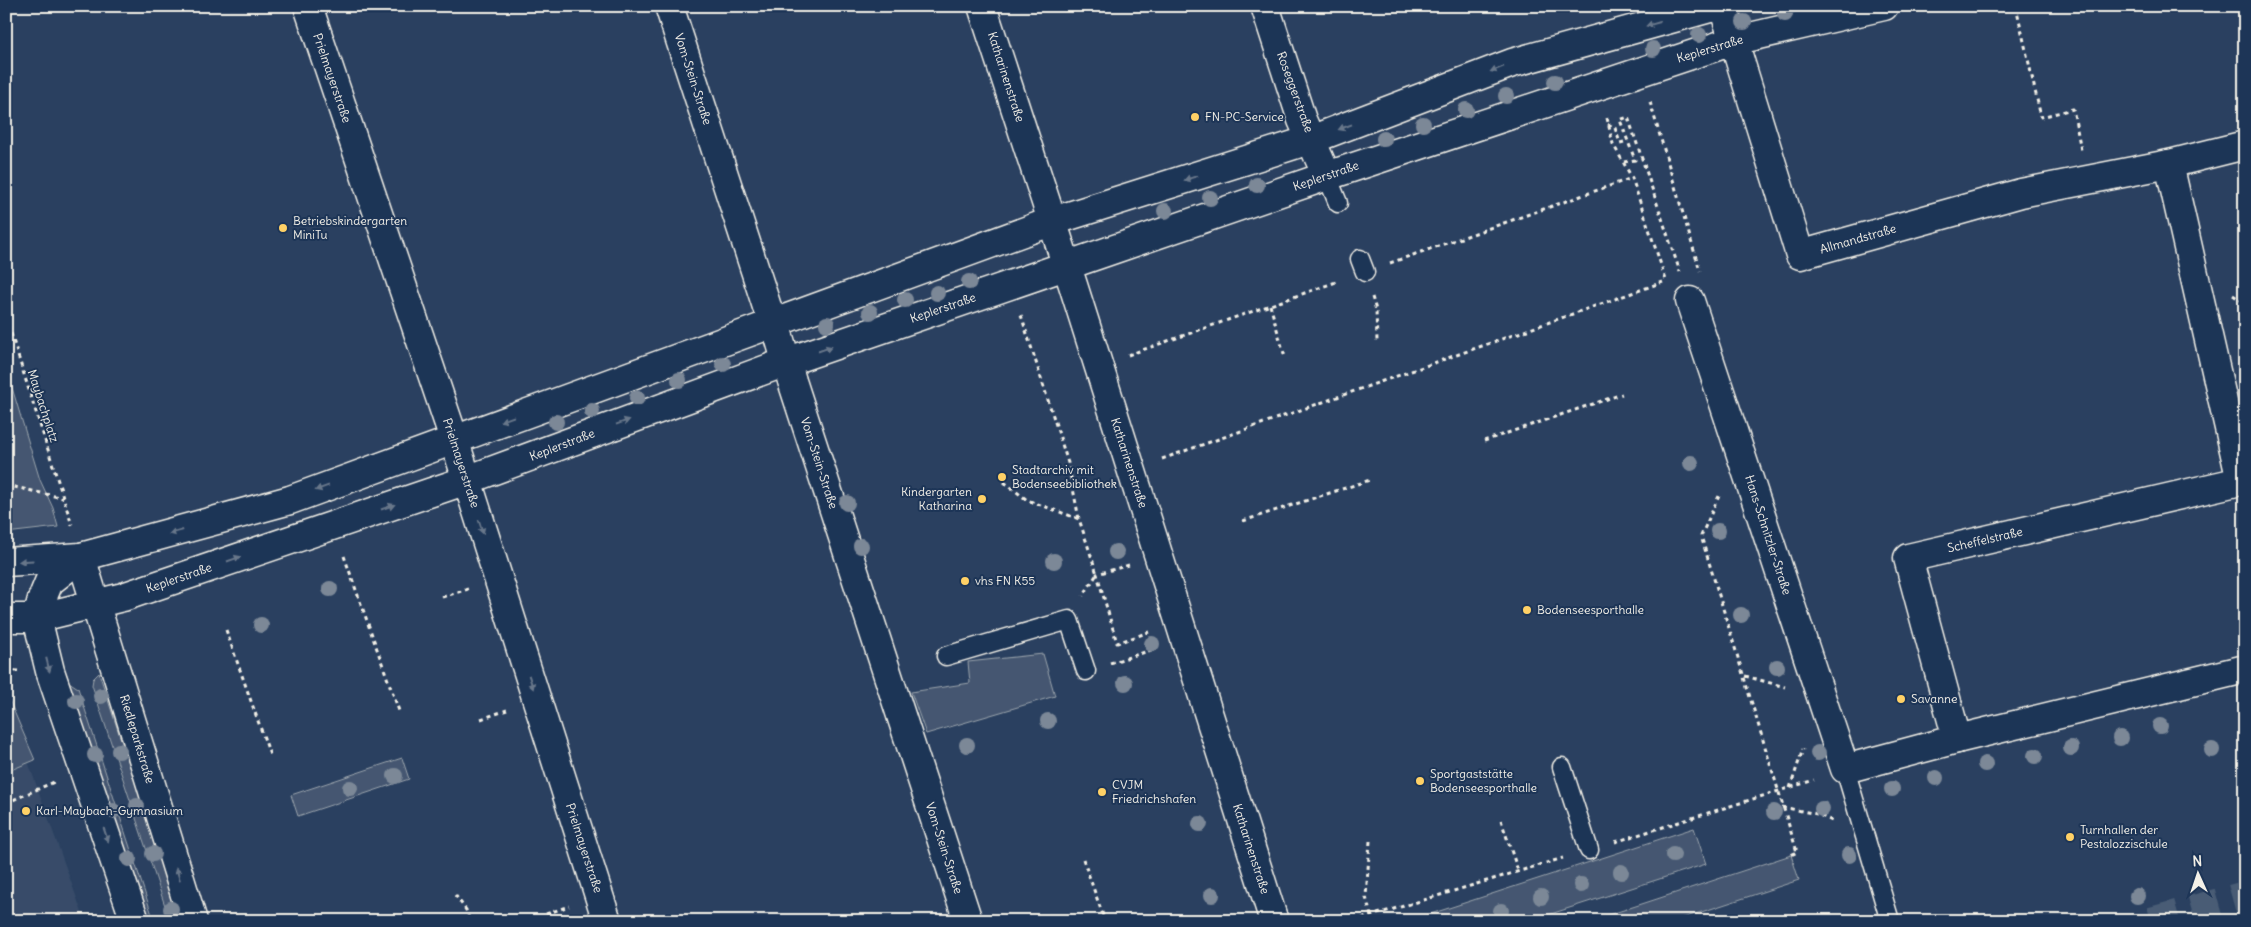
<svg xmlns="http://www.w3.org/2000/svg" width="2251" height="927" font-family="Delius,sans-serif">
<rect width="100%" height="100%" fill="#2a4060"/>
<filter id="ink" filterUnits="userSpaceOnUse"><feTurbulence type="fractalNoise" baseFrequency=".02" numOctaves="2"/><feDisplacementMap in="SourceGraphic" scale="10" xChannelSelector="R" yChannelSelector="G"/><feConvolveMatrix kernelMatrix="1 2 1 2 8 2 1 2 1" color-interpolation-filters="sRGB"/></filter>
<g filter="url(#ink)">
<!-- built -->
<polygon fill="#374c69" points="6,700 85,921 6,921"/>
<!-- green -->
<g fill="#445771" stroke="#9ca4ac">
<polygon points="6,368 40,480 53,508 58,527 6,533"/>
<polygon points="1043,654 1055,696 926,734 911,692 970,683 968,662"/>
<polygon points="99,673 181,921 170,921 92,685 93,679"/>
<polygon points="69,682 78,688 154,921 143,921 65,683"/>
<polygon points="6,693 35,760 6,772"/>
<polygon points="402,758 409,779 298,816 291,795"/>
<polygon points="1694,828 1706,864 1529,921 1409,921"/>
<polygon points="1791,855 1799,880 1674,921 1590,921"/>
</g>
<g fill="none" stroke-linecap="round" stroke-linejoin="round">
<!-- street-tunnel -->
<polyline stroke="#485b74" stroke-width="28" stroke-dasharray="28 14" stroke-linecap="butt" points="2151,921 2245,895"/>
<!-- lane casing -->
<g stroke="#f4f1e8" stroke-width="21">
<g id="lane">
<polyline points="1327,176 1338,203"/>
<polyline points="1360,259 1365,272"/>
<polyline points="946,656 1069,620 1086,671"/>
<polyline points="1562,767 1589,850"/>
<polyline points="1845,769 1890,921"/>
</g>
</g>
<!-- street casing -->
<g stroke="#f4f1e8" stroke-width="31">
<g id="street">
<polyline points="308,6 454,439 607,921"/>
<polyline points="669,6 767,307 775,323 792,381 968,921"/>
<polyline points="982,6 1073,285 1274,921"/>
<polyline points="1265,6 1302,120 1327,176"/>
<polyline points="1723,6 1800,255 2021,193 2169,164 2245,145"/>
<polyline points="2169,164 2241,481"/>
<polyline points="1690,301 1845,769 1957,739 2245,669"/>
<polyline points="1957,739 1908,558 2245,480"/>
</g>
</g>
<!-- secondary casing -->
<g stroke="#f4f1e8" stroke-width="31">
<g id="secondary">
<polyline points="81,557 49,582 42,599 37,618 50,671 135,921"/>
<polyline points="81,557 193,921"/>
<polyline points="6,562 81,557 290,500 1053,221 1313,139 1512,63 1717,6"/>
<polyline points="6,618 37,618 123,597 467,480 786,362 1327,176 1733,41 1884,6"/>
</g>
</g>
<!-- path -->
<g stroke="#f4f1e8" stroke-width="3" stroke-dasharray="4 4" stroke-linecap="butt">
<polyline points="2016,6 2041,117 2073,109 2081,150"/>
<polyline points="1650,102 1700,271"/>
<polyline points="1607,118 1613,144 1632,178 1666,280"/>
<polyline points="1608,124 1615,128 1620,143 1628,141"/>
<polyline points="1624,162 1635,160 1620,120 1628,117 1680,272"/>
<polyline points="1390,263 1632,178"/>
<polyline points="2233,295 2245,303"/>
<polyline points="1372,297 1376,310 1377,341"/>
<polyline points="1270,305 1285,357"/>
<polyline points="1021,315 1068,463 1079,519 1097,574 1083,596"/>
<polyline points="6,318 72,525"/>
<polyline points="1128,355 1339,281"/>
<polyline points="1484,441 1622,394"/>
<polyline points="1162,459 1663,282"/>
<polyline points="1004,482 1027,500 1079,519"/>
<polyline points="6,485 63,498"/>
<polyline points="1719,496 1701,536 1797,852 1791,855"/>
<polyline points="1243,521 1370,480"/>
<polyline points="344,556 399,711"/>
<polyline points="1129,565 1097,574 1117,643 1149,632"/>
<polyline points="442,597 468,589"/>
<polyline points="226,630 270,755"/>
<polyline points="1110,663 1155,649"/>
<polyline points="6,670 18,671"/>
<polyline points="1745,676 1785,687"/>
<polyline points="481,719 507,710"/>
<polyline points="1790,788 1803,749"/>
<polyline points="6,803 54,782"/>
<polyline points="1782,807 1817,814 1832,821"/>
<polyline points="1501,820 1518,871"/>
<polyline points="1370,841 1366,897 1371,916"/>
<polyline points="1615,842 1814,780"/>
<polyline points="1083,859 1105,921"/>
<polyline points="455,895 466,910 470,921"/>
<polyline points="546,914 569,906"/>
<polyline points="1354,921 1563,858"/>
</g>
<!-- lane -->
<use href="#lane" stroke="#1d3557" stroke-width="18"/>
<!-- street -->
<use href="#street" stroke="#1d3557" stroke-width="28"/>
<!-- secondary -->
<use href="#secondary" stroke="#1d3557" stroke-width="28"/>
</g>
<!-- trees -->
<g fill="#7c8897">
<circle cx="1785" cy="14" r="8"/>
<circle cx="1744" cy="22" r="8"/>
<circle cx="1699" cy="35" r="8"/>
<circle cx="1653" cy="49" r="8"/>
<circle cx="1555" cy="82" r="8"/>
<circle cx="1506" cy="96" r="8"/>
<circle cx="1466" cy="110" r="8"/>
<circle cx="1423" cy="124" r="8"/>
<circle cx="1384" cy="139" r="8"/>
<circle cx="1257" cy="185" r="8"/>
<circle cx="1210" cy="198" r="8"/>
<circle cx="1165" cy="211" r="8"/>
<circle cx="969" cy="282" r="8"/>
<circle cx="937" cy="293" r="8"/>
<circle cx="905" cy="300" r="8"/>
<circle cx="870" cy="312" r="8"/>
<circle cx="827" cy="324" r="8"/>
<circle cx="723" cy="364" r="8"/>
<circle cx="679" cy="380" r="8"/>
<circle cx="637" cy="398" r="8"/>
<circle cx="592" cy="411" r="8"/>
<circle cx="556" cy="422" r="8"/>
<circle cx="1691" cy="463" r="8"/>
<circle cx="847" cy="503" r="8"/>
<circle cx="1718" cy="531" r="8"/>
<circle cx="861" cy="546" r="8"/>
<circle cx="1116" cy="552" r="8"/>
<circle cx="1054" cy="561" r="8"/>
<circle cx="330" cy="589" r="8"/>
<circle cx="1741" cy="615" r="8"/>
<circle cx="261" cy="625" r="8"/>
<circle cx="1152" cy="644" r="8"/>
<circle cx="1777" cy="667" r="8"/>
<circle cx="1125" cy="683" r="8"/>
<circle cx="101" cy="696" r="8"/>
<circle cx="76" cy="701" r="8"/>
<circle cx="1048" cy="721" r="8"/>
<circle cx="2160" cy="726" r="8"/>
<circle cx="2120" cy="738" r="8"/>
<circle cx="967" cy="745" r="8"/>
<circle cx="2071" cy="748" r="8"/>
<circle cx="2212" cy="750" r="8"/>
<circle cx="119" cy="751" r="8"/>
<circle cx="1818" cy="753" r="8"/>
<circle cx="95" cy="755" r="8"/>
<circle cx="2035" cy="756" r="8"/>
<circle cx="1985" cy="764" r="8"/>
<circle cx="395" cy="776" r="8"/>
<circle cx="1936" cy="778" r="8"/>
<circle cx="350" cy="788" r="8"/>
<circle cx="1892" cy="789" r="8"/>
<circle cx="137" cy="806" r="8"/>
<circle cx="1822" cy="809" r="8"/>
<circle cx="113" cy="811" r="8"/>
<circle cx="1774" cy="812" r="8"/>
<circle cx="1200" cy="824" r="8"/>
<circle cx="153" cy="854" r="8"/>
<circle cx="1673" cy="855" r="8"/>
<circle cx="1849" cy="855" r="8"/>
<circle cx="129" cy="859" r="8"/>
<circle cx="1621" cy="872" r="8"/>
<circle cx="1581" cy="885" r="8"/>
<circle cx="1212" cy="895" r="8"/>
<circle cx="2137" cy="896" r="8"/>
<circle cx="1541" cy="897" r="8"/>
<circle cx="171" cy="909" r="8"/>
<circle cx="1501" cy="911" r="8"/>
</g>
<!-- one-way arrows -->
<defs><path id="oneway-solid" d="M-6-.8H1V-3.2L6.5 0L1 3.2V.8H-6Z" transform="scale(1.25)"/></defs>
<g fill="#68778a">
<use href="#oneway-solid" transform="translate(1653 24) rotate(164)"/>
<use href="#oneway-solid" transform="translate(1497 69) rotate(159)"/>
<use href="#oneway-solid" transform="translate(1345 127) rotate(159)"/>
<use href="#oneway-solid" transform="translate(1191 178) rotate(162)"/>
<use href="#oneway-solid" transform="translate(825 349) rotate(-19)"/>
<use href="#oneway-solid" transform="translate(507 419) rotate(160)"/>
<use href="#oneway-solid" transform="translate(623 422) rotate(-20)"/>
<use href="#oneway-solid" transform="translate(322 488) rotate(160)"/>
<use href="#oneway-solid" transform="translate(388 507) rotate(-19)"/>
<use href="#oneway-solid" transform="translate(481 527) rotate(72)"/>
<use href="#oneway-solid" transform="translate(176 532) rotate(164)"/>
<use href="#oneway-solid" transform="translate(234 559) rotate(-19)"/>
<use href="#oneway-solid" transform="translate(26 561) rotate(176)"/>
<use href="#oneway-solid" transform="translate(48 665) rotate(76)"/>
<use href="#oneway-solid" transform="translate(531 682) rotate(72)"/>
<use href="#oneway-solid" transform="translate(106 835) rotate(71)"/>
<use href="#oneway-solid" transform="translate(178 874) rotate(-107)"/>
</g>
</g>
<!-- markers -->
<g fill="#ffd166" stroke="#1d3557" stroke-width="2">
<circle cx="1195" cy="117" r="5"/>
<circle cx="283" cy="228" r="5"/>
<circle cx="1002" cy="477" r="5"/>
<circle cx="982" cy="499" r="5"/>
<circle cx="965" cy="581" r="5"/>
<circle cx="1527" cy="610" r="5"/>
<circle cx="1901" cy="699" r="5"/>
<circle cx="1420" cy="781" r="5"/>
<circle cx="1102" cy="792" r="5"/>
<circle cx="26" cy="811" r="5"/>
<circle cx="2070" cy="837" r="5"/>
</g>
<g text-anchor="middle" stroke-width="4" stroke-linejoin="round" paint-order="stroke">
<!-- street labels -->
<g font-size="12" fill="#f4f1e8" stroke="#1d3557">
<text transform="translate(1710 49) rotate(-17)" y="4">Keplerstraße</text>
<text transform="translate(1006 77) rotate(72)" y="4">Katharinenstraße</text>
<text transform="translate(332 78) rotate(71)" y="4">Prielmayerstraße</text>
<text transform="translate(693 79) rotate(72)" y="4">Vom-Stein-Straße</text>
<text transform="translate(1295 92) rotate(70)" y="4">Roseggerstraße</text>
<text transform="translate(1326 176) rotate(-19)" y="4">Keplerstraße</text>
<text transform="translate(1858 239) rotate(-16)" y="4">Allmandstraße</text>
<text transform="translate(943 308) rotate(-19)" y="4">Keplerstraße</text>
<text transform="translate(43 406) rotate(72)" y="4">Maybachplatz</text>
<text transform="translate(562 445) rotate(-21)" y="4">Keplerstraße</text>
<text transform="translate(461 463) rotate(72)" y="4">Prielmayerstraße</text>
<text transform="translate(819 463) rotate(72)" y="4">Vom-Stein-Straße</text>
<text transform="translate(1129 463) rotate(72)" y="4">Katharinenstraße</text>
<text transform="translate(1768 535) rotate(72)" y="4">Hans-Schnitzler-Straße</text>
<text transform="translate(1985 540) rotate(-13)" y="4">Scheffelstraße</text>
<text transform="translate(179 578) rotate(-19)" y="4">Keplerstraße</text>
<text transform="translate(137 739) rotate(73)" y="4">Riedleparkstraße</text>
<text transform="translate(584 848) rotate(72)" y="4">Prielmayerstraße</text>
<text transform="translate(944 848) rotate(72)" y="4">Vom-Stein-Straße</text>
<text transform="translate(1251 849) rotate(72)" y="4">Katharinenstraße</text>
</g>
<!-- poi labels -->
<g font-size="12" fill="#f4f1e8" stroke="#1d3557" text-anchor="start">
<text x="1205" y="121">FN-PC-Service</text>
<text x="293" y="225">Betriebskindergarten<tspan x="293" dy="14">MiniTu</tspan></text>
<text x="1012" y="474">Stadtarchiv mit<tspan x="1012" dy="14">Bodenseebibliothek</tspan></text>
<text x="972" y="496" text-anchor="end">Kindergarten<tspan x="972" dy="14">Katharina</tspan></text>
<text x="975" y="585">vhs FN K55</text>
<text x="1537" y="614">Bodenseesporthalle</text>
<text x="1911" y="703">Savanne</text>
<text x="1430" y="778">Sportgaststätte<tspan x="1430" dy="14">Bodenseesporthalle</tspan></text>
<text x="1112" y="789">CVJM<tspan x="1112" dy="14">Friedrichshafen</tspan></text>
<text x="36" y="815">Karl-Maybach-Gymnasium</text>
<text x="2080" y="834">Turnhallen der<tspan x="2080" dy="14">Pestalozzischule</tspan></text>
</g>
</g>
<!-- margin -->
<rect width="2251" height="927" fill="none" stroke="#1d3557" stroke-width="25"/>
<rect x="12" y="12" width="2226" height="902" fill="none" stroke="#f4f1e8" stroke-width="2" filter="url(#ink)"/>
<!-- north arrow -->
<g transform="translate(2198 874) rotate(357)" stroke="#1d3557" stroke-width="4" paint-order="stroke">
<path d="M0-4L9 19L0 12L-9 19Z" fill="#f4f1e8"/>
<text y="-8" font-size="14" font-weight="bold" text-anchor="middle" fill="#f4f1e8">N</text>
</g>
</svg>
